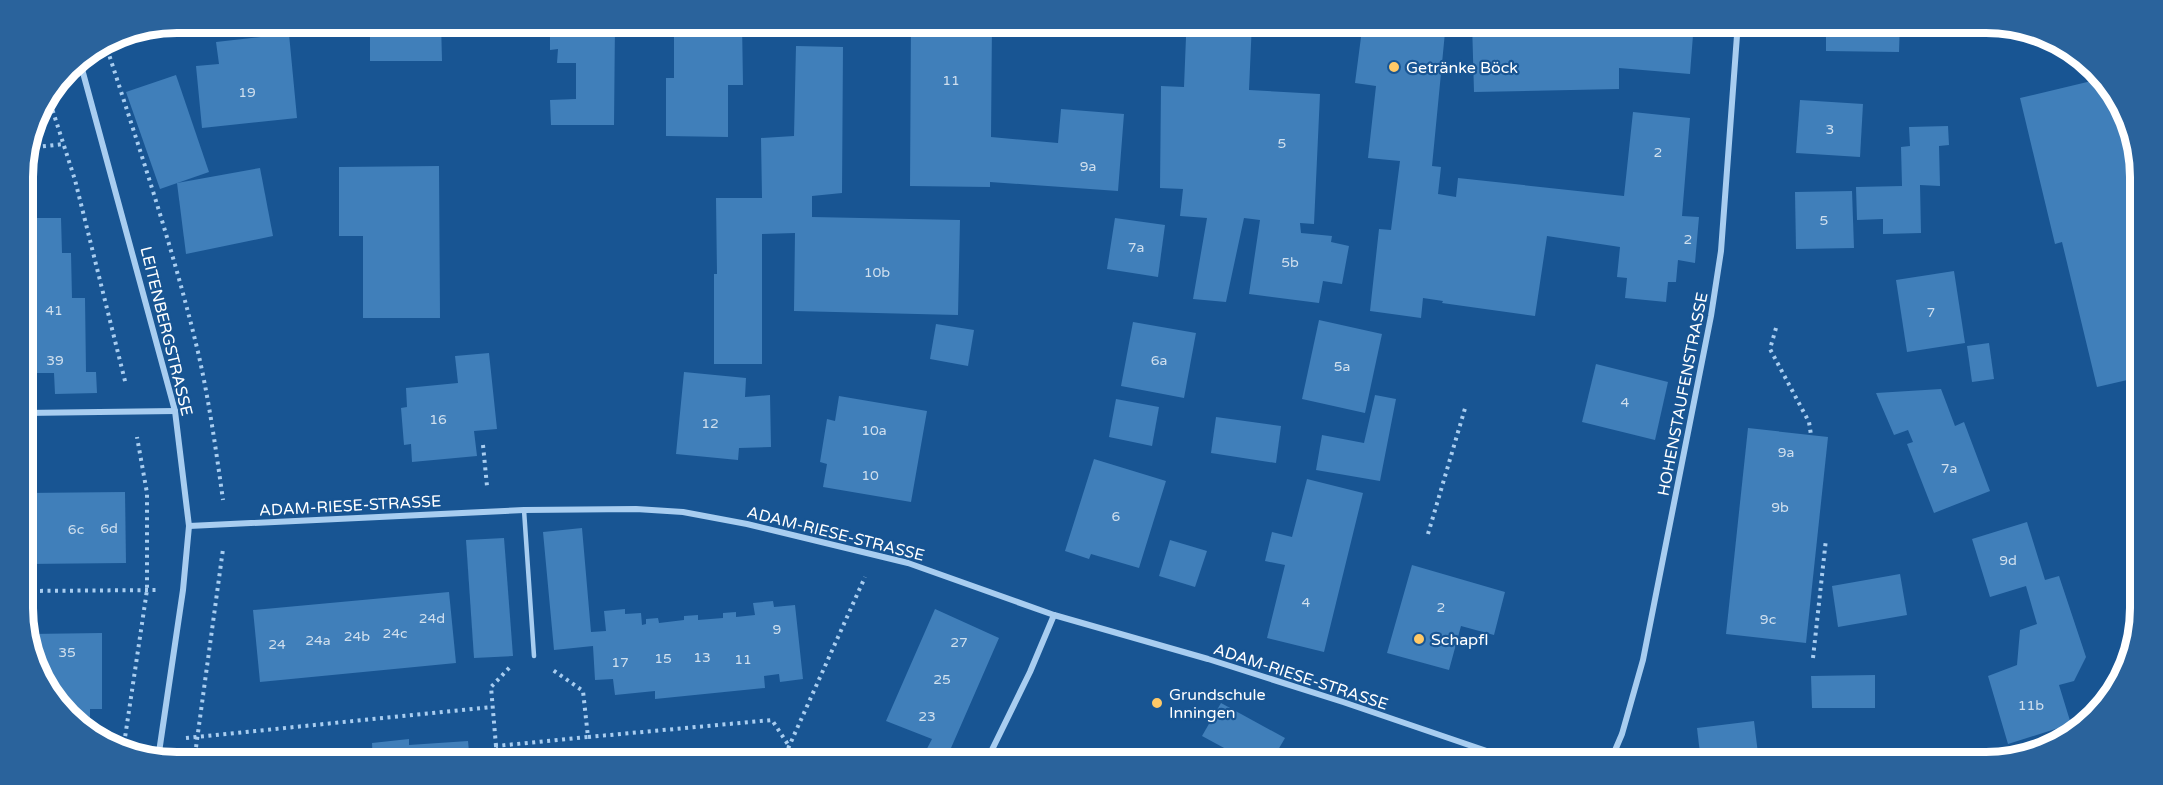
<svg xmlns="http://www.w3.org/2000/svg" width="2163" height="785" font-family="'Varela Round',sans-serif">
<rect width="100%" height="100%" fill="#185593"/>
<!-- building -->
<g fill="#407fba">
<polygon points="370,22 441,22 442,61 370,61"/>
<polygon points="550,22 615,22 614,125 551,125 550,100 576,99 576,63 557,63 558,49 550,50"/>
<polygon points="674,22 742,22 743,85 728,85 728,137 666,136 666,78 674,78"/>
<polygon points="911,22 992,22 991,137 1058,143 1061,109 1124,114 1118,191 990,182 990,187 910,186"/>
<polygon points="1180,22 1252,22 1249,90 1320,94 1314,224 1300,223 1301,233 1332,236 1331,242 1349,246 1342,284 1323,281 1319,303 1249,294 1260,220 1244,218 1226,302 1193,299 1207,218 1180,216 1183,189 1160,188 1161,86 1184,87 1186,37 1180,36"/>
<polygon points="1363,22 1446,22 1432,166 1441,167 1438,194 1456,197 1458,178 1624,196 1633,112 1690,118 1682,216 1699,217 1695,263 1678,260 1676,282 1668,282 1666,302 1625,298 1627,278 1617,277 1620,247 1547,236 1535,316 1442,303 1443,301 1423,298 1421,318 1370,311 1379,229 1391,230 1400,161 1368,158 1376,86 1355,83"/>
<polygon points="1472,22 1694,22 1690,74 1619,68 1619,89 1474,92"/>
<polygon points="1826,22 1900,22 1899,52 1826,51"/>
<polygon points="289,34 297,118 202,128 196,66 219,64 216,42"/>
<polygon points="796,46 843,47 842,193 812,196 812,217 960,220 958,315 794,311 795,233 762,234 762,364 714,364 714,274 717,274 716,198 762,198 761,138 794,136"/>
<polygon points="176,75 209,172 160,189 126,92"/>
<polygon points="2104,78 2119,112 2139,195 2136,378 2097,387 2062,242 2055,244 2020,98"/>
<polygon points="1800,100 1863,104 1860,157 1796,153"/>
<polygon points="1948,126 1949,145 1939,146 1940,186 1920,185 1921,233 1883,234 1883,219 1857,220 1856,187 1902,186 1901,147 1910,146 1909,127"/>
<polygon points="439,166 440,318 363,318 363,236 339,236 339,167"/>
<polygon points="260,168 273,236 186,254 177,183"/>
<polygon points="1852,191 1854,248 1796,249 1795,192"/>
<polygon points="23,218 61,218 62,253 71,253 72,298 85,298 86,372 96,372 97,393 55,394 54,373 24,373"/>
<polygon points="1115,218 1165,225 1158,277 1107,269"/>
<polygon points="1954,271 1965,343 1907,352 1896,280"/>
<polygon points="1319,320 1382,334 1365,413 1302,399"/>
<polygon points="1133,322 1196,333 1184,398 1121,386"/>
<polygon points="936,324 974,330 968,366 930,359"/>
<polygon points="1989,343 1994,379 1972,382 1967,346"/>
<polygon points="489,353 497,429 474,431 477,456 412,462 411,444 404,445 401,408 407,407 406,388 458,383 455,356"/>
<polygon points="1596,364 1668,382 1655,440 1582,422"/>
<polygon points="684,372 746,378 745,397 770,395 771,447 739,448 738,460 676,454"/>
<polygon points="1941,389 1955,426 1964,422 1990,491 1934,513 1907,444 1913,442 1908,430 1894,435 1876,393"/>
<polygon points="1375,395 1396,399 1380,481 1316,470 1322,435 1364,443"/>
<polygon points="839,396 927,411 911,502 823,487 827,464 820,462 827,419 835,421"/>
<polygon points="1116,399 1159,407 1152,446 1109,437"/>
<polygon points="1216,417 1281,426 1276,463 1211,453"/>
<polygon points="1748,428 1828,437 1806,643 1726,634"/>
<polygon points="1094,459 1166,481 1139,568 1091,554 1089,559 1065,551"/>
<polygon points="1307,479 1363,493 1324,652 1267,638 1285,565 1265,561 1272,532 1292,537"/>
<polygon points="125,492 126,563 25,564 25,493"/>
<polygon points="2027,522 2045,580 2059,576 2086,657 2074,681 2059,685 2071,724 2008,744 1988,676 2017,665 2020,630 2037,624 2026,586 1990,597 1972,539"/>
<polygon points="582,528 591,632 606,631 604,611 625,609 625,614 641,613 642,625 646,624 646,619 658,618 659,623 684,620 684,616 698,615 698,620 723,618 723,613 736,612 736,617 755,615 753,603 773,601 774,607 795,605 803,679 780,682 779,674 764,676 765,688 655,699 655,691 615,695 613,679 595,680 593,646 554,650 543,532"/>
<polygon points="504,538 513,656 474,658 466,540"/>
<polygon points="1170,540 1207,551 1195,587 1159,576"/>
<polygon points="1412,565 1505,592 1494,635 1461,626 1449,670 1387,653"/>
<polygon points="1900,574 1907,615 1838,627 1832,586"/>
<polygon points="449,592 456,663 260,682 253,610"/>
<polygon points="935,609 999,638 951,748 971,756 968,762 920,762 932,739 886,721"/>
<polygon points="102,633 102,709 90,709 90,729 61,710 29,646 30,634"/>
<polygon points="1875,675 1875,708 1812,708 1811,676"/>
<polygon points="1221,703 1285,738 1271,762 1250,762 1202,736"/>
<polygon points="1754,721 1759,762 1701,762 1697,728"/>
<polygon points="409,739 409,745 468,741 470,762 373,762 372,743"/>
<polygon points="1341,753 1356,762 1336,762"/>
</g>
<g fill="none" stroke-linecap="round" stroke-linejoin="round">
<!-- path -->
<g stroke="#a8cdf0" stroke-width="4" stroke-dasharray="3 4.5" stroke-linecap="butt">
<path d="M105 42C138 145 173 247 198 352 209 400 216 450 223 500"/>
<polyline points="48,96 75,180 126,385"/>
<polyline points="28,148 64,144"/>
<polyline points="1776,328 1770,349 1809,422 1811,435"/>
<polyline points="483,445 487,486"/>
<polyline points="1428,534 1466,405"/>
<polyline points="25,591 158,590"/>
<polyline points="1813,658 1826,539"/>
<polyline points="588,737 772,720 789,746"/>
<polyline points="186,738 492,707"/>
<polyline points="496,746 491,687 512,665"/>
<polyline points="123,751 147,590 147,493 137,437"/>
<polyline points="194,762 223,549"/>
<polyline points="498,762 496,746 588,737 583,691 553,670"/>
<polyline points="782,762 865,577"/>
</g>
<!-- lane -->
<polyline stroke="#a8cdf0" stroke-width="4.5" points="524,510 534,656"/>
<!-- street -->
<g stroke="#a8cdf0" stroke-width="6">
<polyline points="79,58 175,411 189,526 183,590 158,759"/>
<polyline points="24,413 175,411"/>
<polyline points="189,526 524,510 636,509 683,512 747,524 908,563 1054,615 1208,659 1343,702 1519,762"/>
<polyline points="986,762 1030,672 1054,615"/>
<polyline points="1610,762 1622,734 1643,660 1711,316 1721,251 1738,22"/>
</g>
</g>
<!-- markers -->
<g fill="#ffc967" stroke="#185593" stroke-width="2">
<circle cx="1394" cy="67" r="6"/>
<circle cx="1419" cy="639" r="6"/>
<circle cx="1157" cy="703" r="6"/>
</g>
<g text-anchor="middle" stroke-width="4.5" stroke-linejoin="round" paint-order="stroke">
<!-- number labels -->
<g font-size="14" fill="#cfdfee">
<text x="951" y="85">11</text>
<text x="247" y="97">19</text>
<text x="1830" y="134">3</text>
<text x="1282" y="148">5</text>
<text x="1658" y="157">2</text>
<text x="1088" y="171">9a</text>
<text x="1824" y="225">5</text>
<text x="1688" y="244">2</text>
<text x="1136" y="252">7a</text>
<text x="1290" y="267">5b</text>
<text x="877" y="277">10b</text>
<text x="54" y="315">41</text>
<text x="1931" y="317">7</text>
<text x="55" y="365">39</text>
<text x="1159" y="365">6a</text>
<text x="1342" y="371">5a</text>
<text x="1625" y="407">4</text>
<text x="438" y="424">16</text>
<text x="710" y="428">12</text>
<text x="874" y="435">10a</text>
<text x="1786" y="457">9a</text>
<text x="1949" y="473">7a</text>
<text x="870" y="480">10</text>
<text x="1780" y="512">9b</text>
<text x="1116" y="521">6</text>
<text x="109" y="533">6d</text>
<text x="76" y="534">6c</text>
<text x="2008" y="565">9d</text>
<text x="1306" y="607">4</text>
<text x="1441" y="612">2</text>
<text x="432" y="623">24d</text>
<text x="1768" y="624">9c</text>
<text x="777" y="634">9</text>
<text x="395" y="638">24c</text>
<text x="357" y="641">24b</text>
<text x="318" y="645">24a</text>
<text x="959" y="647">27</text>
<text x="277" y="649">24</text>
<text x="67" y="657">35</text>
<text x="702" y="662">13</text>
<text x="663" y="663">15</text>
<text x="743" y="664">11</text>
<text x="620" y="667">17</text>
<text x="942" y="684">25</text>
<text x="2031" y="710">11b</text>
<text x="927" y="721">23</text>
</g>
<!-- poi labels -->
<g font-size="16" fill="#fff" stroke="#185593" text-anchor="start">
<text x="1406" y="73">Getränke Böck</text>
<text x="1431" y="645">Schapfl</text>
<text x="1169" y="700">Grundschule<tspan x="1169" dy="18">Inningen</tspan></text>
</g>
<!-- street labels -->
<g font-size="16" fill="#fff" stroke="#185593">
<text transform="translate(167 331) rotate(76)" y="6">LEITENBERGSTRASSE</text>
<text transform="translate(1682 394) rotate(-79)" y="6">HOHENSTAUFENSTRASSE</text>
<text transform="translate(350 505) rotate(-3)" y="6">ADAM-RIESE-STRASSE</text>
<text transform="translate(836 533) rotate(14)" y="6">ADAM-RIESE-STRASSE</text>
<text transform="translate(1301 676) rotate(18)" y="6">ADAM-RIESE-STRASSE</text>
</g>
</g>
<!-- crop -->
<path d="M0 0H2163V785H0ZM177 33H1986A144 144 0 0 1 2130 177V608A144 144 0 0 1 1986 752H177A144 144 0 0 1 33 608V177A144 144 0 0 1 177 33Z" fill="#2a639c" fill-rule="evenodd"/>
<path fill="none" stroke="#fff" stroke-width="8" d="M177 33H1986A144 144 0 0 1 2130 177V608A144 144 0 0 1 1986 752H177A144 144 0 0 1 33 608V177A144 144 0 0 1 177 33Z"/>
</svg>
